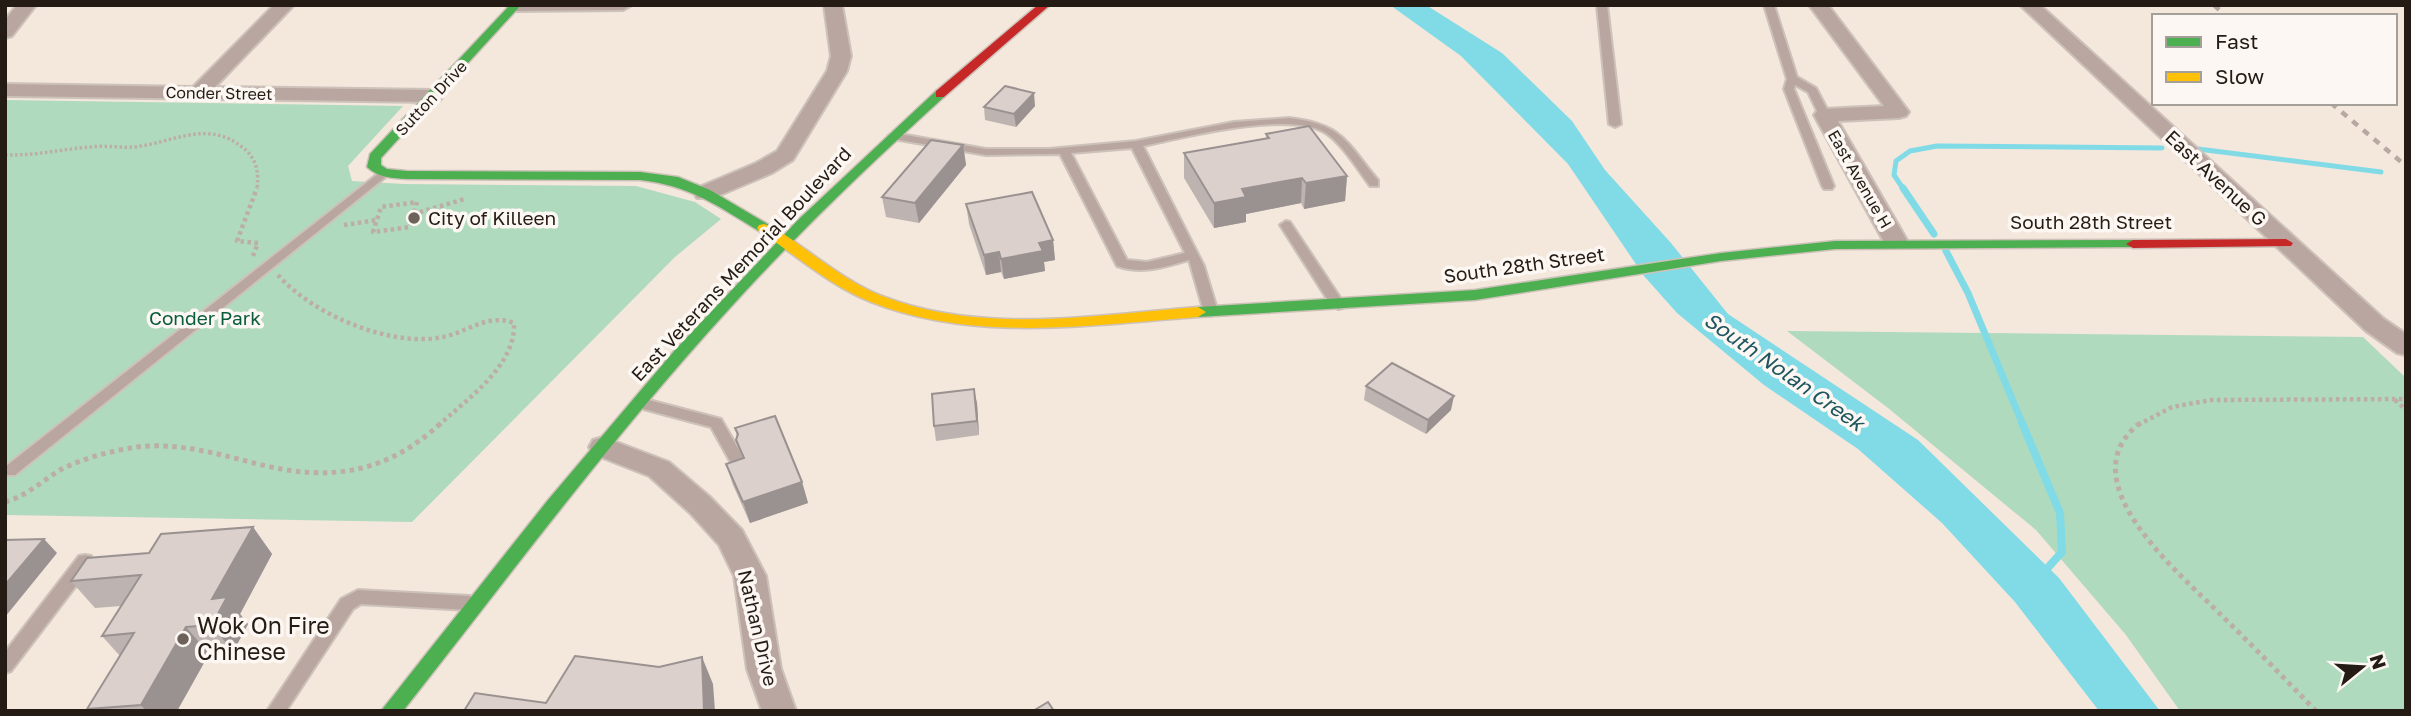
<svg xmlns="http://www.w3.org/2000/svg" width="2411" height="716" font-family="'Golos Text',sans-serif">
<rect width="100%" height="100%" fill="#f4e7dc"/>
<!-- green -->
<g fill="#afdabd">
<polygon points="5,100 403,106 348,166 352,181 404,184 636,186 695,202 721,219 675,257 412,522 5,515"/>
<polygon points="1787,331 2363,337 2406,378 2406,711 2180,711 2126,635 2036,530 1888,408"/>
</g>
<!-- water -->
<polygon fill="#81dbe7" points="1390,5 1426,5 1502,53 1572,121 1605,170 1671,243 1728,314 1918,440 2059,578 2160,711 2099,711 2015,602 1942,523 1858,449 1764,385 1677,313 1644,276 1568,164 1461,56"/>
<g fill="none" stroke-linecap="round" stroke-linejoin="round">
<!-- stream-far2 -->
<g stroke="#81dbe7" stroke-width="5">
<polyline points="2198,149 2381,172"/>
<polyline points="1904,190 1894,175 1896,161 1910,151 1937,146 2162,148"/>
</g>
<!-- stream-far1 -->
<g stroke="#81dbe7" stroke-width="7">
<polyline points="1903,188 1934,234"/>
<polyline points="1946,251 1968,293 2023,425"/>
</g>
<!-- stream -->
<polyline stroke="#81dbe7" stroke-width="8" points="2022,423 2060,513 2062,552 2044,572"/>
<!-- lane casing -->
<g stroke="#cdc2ba" stroke-width="4">
<g id="lane">
<polygon points="1597,5 1607,5 1621,124 1615,127 1609,124"/>
<polygon points="1764,5 1774,5 1797,77 1816,88 1830,115 1824,118 1820,117 1808,92 1795,85 1794,89 1834,186 1832,189 1824,189 1822,186 1784,89 1787,79"/>
<path d="M1289 118C1343 124 1346 142 1378 180V186H1370C1358 170 1341 142 1324 132 1286 111 1185 137 1143 146L1204 266 1218 312 1211 316 1204 312 1189 260C1165 267 1142 275 1117 266L1060 154 986 155 894 139 888 136 894 133 986 149H1049L1136 141 1234 122ZM1132 148 1185 253 1147 262 1127 260 1071 153Z"/>
<polygon points="384,169 388,171 388,175 15,475 5,475 5,467"/>
<polygon points="1286,221 1290,222 1345,305 1343,308 1338,309 1331,305 1280,225"/>
<polygon points="641,398 721,419 743,457 740,461 730,461 711,427 636,407 634,403"/>
<polygon points="85,555 91,556 93,561 91,566 11,671 5,673 5,652 79,556"/>
<polygon points="358,590 469,596 475,598 478,603 475,608 469,610 361,604 353,609 286,711 267,711 341,599"/>
</g>
</g>
<!-- street casing -->
<g stroke="#cdc2ba" stroke-width="4">
<g id="street">
<polygon points="17,5 36,5 12,36 5,38 5,20"/>
<polygon points="274,5 294,5 215,87 433,90 440,92 443,96 440,100 433,102 5,96 5,84 193,87"/>
<polygon points="506,5 632,5 623,10 515,11 509,10"/>
<polygon points="824,5 842,5 851,56 847,71 793,160 772,173 713,198 697,198 694,193 697,188 756,163 777,151 827,71 831,56"/>
<polygon points="1809,5 1828,5 1909,112 1906,116 1899,118 1838,121 1908,242 1904,247 1888,247 1884,242 1814,115 1817,111 1824,109 1884,106"/>
<polygon points="2020,5 2040,5 2384,319 2406,334 2406,355 2397,353 2366,331"/>
<polygon points="603,437 669,462 710,497 742,530 766,576 781,669 796,711 762,711 747,669 734,576 719,545 690,513 649,476 593,454 589,447 593,440"/>
</g>
</g>
<!-- fast casing -->
<g stroke="#cdc2ba" stroke-width="3">
<g id="fast">
<path d="M510 5H521L381 158V165L387 169 407 171 640 172 678 177 710 190 769 225 771 228 769 231H759C716 205 691 186 640 180L407 179C392 178 379 178 367 167L370 154Z"/>
<path d="M940 90 944 91V97C870 164 797 234 730 308 613 436 510 575 403 711H381L548 500 675 350 798 220 936 91Z"/>
<polygon points="2133,240 2138,241 2140,244 2138,247 1835,249 1721,261 1475,300 1198,317 1190,312 1198,307 1475,290 1721,253 1835,241"/>
</g>
</g>
<!-- slow casing -->
<g stroke="#cdc2ba" stroke-width="3">
<path id="slow" d="M764 224C778 228 792 240 805 249 829 266 854 285 882 296 982 335 1094 315 1198 307L1206 312 1198 317C1090 325 975 343 871 302 830 286 796 255 759 231L757 228 759 225Z"/>
</g>
<!-- jam casing -->
<g stroke="#cdc2ba" stroke-width="3">
<g id="jam">
<polygon points="1038,5 1050,5 944,97 936,97 936,91"/>
<polygon points="2286,239 2293,243 2291,246 2133,248 2126,244 2133,240"/>
</g>
</g>
<!-- path-far2 -->
<path stroke="#bdada7" stroke-width="3.5" stroke-dasharray="2.5 2.5" stroke-linecap="butt" d="M5 155C34 156 62 149 91 147 105 145 120 148 134 147 172 143 207 119 242 147 257 158 259 173 257 190"/>
<!-- path-far1 -->
<g stroke="#bdada7" stroke-width="4.5" stroke-dasharray="3.5 3.5" stroke-linecap="butt">
<polygon points="417,202 410,227 373,232 381,207"/>
<polyline points="413,214 465,199"/>
<polyline points="344,225 377,220"/>
<polyline points="253,256 258,243 237,241 257,188"/>
<path d="M278 275C312 314 390 348 443 337 468 332 487 313 514 323 516 366 467 399 439 425"/>
<polyline points="2395,400 2406,410"/>
<polyline points="2138,425 2172,407 2211,400 2406,399"/>
</g>
<!-- path -->
<g stroke="#bdada7" stroke-width="5" stroke-dasharray="4.5 4.5" stroke-linecap="butt">
<path d="M2140 423C2065 481 2182 575 2221 615 2253 646 2285 679 2316 711"/>
<path d="M5 502C25 497 42 481 60 470 83 458 111 451 137 447 178 442 218 454 258 464 329 482 386 474 441 423"/>
</g>
<!-- lane -->
<use href="#lane" fill="#baa6a1" fill-rule="evenodd"/>
<!-- street -->
<use href="#street" fill="#baa6a1" fill-rule="evenodd"/>
<!-- fast -->
<use href="#fast" fill="#4caf50" fill-rule="evenodd"/>
<!-- slow -->
<use href="#slow" fill="#ffc107" fill-rule="evenodd"/>
<!-- jam -->
<use href="#jam" fill="#c62828" fill-rule="evenodd"/>
<!-- rail -->
<g stroke="#b7a8a1" stroke-width="4.5" stroke-dasharray="7 7" stroke-linecap="butt">
<polyline points="2214,5 2226,16"/>
<polyline points="2331,103 2406,166"/>
</g>
</g>
<!-- wall -->
<g fill="#bdb3b0">
<polygon points="1035,106 1016,127 985,120 984,107"/>
<polygon points="1266,134 1347,176 1345,201 1304,209 1301,203 1246,214 1246,222 1214,228 1184,178 1184,153 1266,138"/>
<polygon points="963,145 966,165 919,223 886,217 882,197"/>
<polygon points="966,204 1053,240 1055,260 1044,262 1045,271 1004,279 1001,272 986,275 969,224"/>
<polygon points="1366,386 1451,410 1426,434 1364,400"/>
<polygon points="977,403 979,435 936,441 934,426"/>
<polygon points="735,428 802,482 808,503 750,523 733,485 726,464 742,458 736,440 737,437"/>
<polygon points="253,527 272,554 240,614 248,624 233,652 209,654 177,711 89,711 87,709 120,656 102,636 121,606 95,608 71,581"/>
</g>
<!-- shaded-wall -->
<g fill="#9a9290">
<polygon points="1034,93 1035,106 1016,127 1014,114"/>
<polygon points="963,145 966,165 919,223 915,203"/>
<polygon points="1347,176 1345,201 1304,209 1306,183"/>
<polygon points="1302,178 1301,203 1246,214 1246,222 1214,228 1214,203 1242,189"/>
<polygon points="1053,240 1055,260 1044,262 1045,271 1004,279 1001,259 1039,243"/>
<polygon points="999,252 1001,272 986,275 984,255"/>
<polygon points="974,389 977,403 979,435 977,421"/>
<polygon points="1454,396 1451,410 1426,434 1428,420"/>
<polygon points="802,482 808,503 750,523 743,502"/>
<polygon points="253,527 272,554 240,614 248,624 233,652 212,625 212,599"/>
<polygon points="44,539 57,553 5,617 5,585"/>
<polygon points="186,627 209,654 177,711 146,711 141,705"/>
<polygon points="702,657 713,684 715,711 704,711"/>
</g>
<!-- building -->
<g fill="#dcd0cd" stroke="#9a9290" stroke-width="2">
<polygon points="1005,86 1034,93 1014,114 984,107"/>
<polygon points="1309,126 1347,176 1306,183 1302,178 1242,189 1246,197 1214,203 1184,153 1269,138 1266,134"/>
<polygon points="931,140 963,145 915,203 882,197"/>
<polygon points="1032,192 1053,240 1039,243 1043,251 1001,259 999,252 984,255 966,204"/>
<polygon points="1392,363 1454,396 1428,420 1366,386"/>
<polygon points="974,389 977,421 934,426 932,394"/>
<polygon points="775,416 802,482 743,502 726,464 744,458 736,440 738,434 735,428"/>
<polygon points="253,527 212,599 227,597 212,625 186,627 141,705 87,709 134,633 102,636 141,575 71,581 87,558 149,553 161,534"/>
<polygon points="44,539 5,585 5,540"/>
<polygon points="575,656 659,667 702,657 704,711 464,711 475,693 546,703"/>
<polygon points="1048,702 1054,711 1033,711"/>
</g>
<!-- markers -->
<g fill="#6c625a" stroke="#fcf7f3" stroke-width="2.5">
<circle cx="414" cy="218" r="7"/>
<circle cx="183" cy="639" r="7"/>
</g>
<g text-anchor="middle" stroke-width="7" stroke-linejoin="round" paint-order="stroke">
<!-- far-street labels -->
<g font-size="16" fill="#231b14" stroke="#fcf7f3">
<text transform="translate(219 93) rotate(1)" y="6">Conder Street</text>
<text transform="translate(431 98) rotate(-47)" y="6">Sutton Drive</text>
<text transform="translate(1860 179) rotate(60)" y="6">East Avenue H</text>
</g>
<!-- street labels -->
<g font-size="19" fill="#231b14" stroke="#fcf7f3">
<text transform="translate(2216 178) rotate(43)" y="7">East Avenue G</text>
<text x="2091" y="229">South 28th Street</text>
<text transform="translate(741 264) rotate(-47)" y="7">East Veterans Memorial Boulevard</text>
<text transform="translate(1524 265) rotate(-8)" y="7">South 28th Street</text>
<text transform="translate(758 628) rotate(77)" y="7">Nathan Drive</text>
</g>
<!-- poi labels -->
<g font-size="19" fill="#231b14" stroke="#fcf7f3" text-anchor="start">
<text x="428" y="225">City of Killeen</text>
</g>
<!-- park labels -->
<g font-size="19" fill="#095b3d" stroke="#fcf7f3">
<text x="205" y="325">Conder Park</text>
</g>
<!-- water labels -->
<g font-size="21" font-style="italic" fill="#1e565f" stroke="#fcf7f3">
<text transform="translate(1784 372) rotate(35)" y="7">South Nolan Creek</text>
</g>
<!-- near-poi labels -->
<g font-size="23" fill="#231b14" stroke="#fcf7f3" text-anchor="start">
<text x="197" y="634">Wok On Fire<tspan x="197" dy="26">Chinese</tspan></text>
</g>
</g>
<!-- border -->
<rect width="2411" height="716" fill="none" stroke="#231b14" stroke-width="14"/>
<!-- legend -->
<rect x="2152" y="14" width="245" height="91" fill="#fcf7f3" stroke="#a59f9a" stroke-width="2"/>
<rect x="2166" y="37" width="35" height="10" fill="#4caf50" stroke="#a59f9a" stroke-width="2"/>
<text x="2215" y="49" font-size="21" fill="#231b14">Fast</text>
<rect x="2166" y="72" width="35" height="10" fill="#ffc107" stroke="#a59f9a" stroke-width="2"/>
<text x="2215" y="84" font-size="21" fill="#231b14">Slow</text>
<!-- north arrow -->
<g transform="translate(2362 667) rotate(72)" stroke="#fcf7f3" stroke-width="5" paint-order="stroke">
<path d="M0-5L12 26L0 18L-12 26Z" fill="#231b14"/>
<text y="-10" font-size="19" font-weight="bold" text-anchor="middle" fill="#231b14">N</text>
</g>
</svg>
